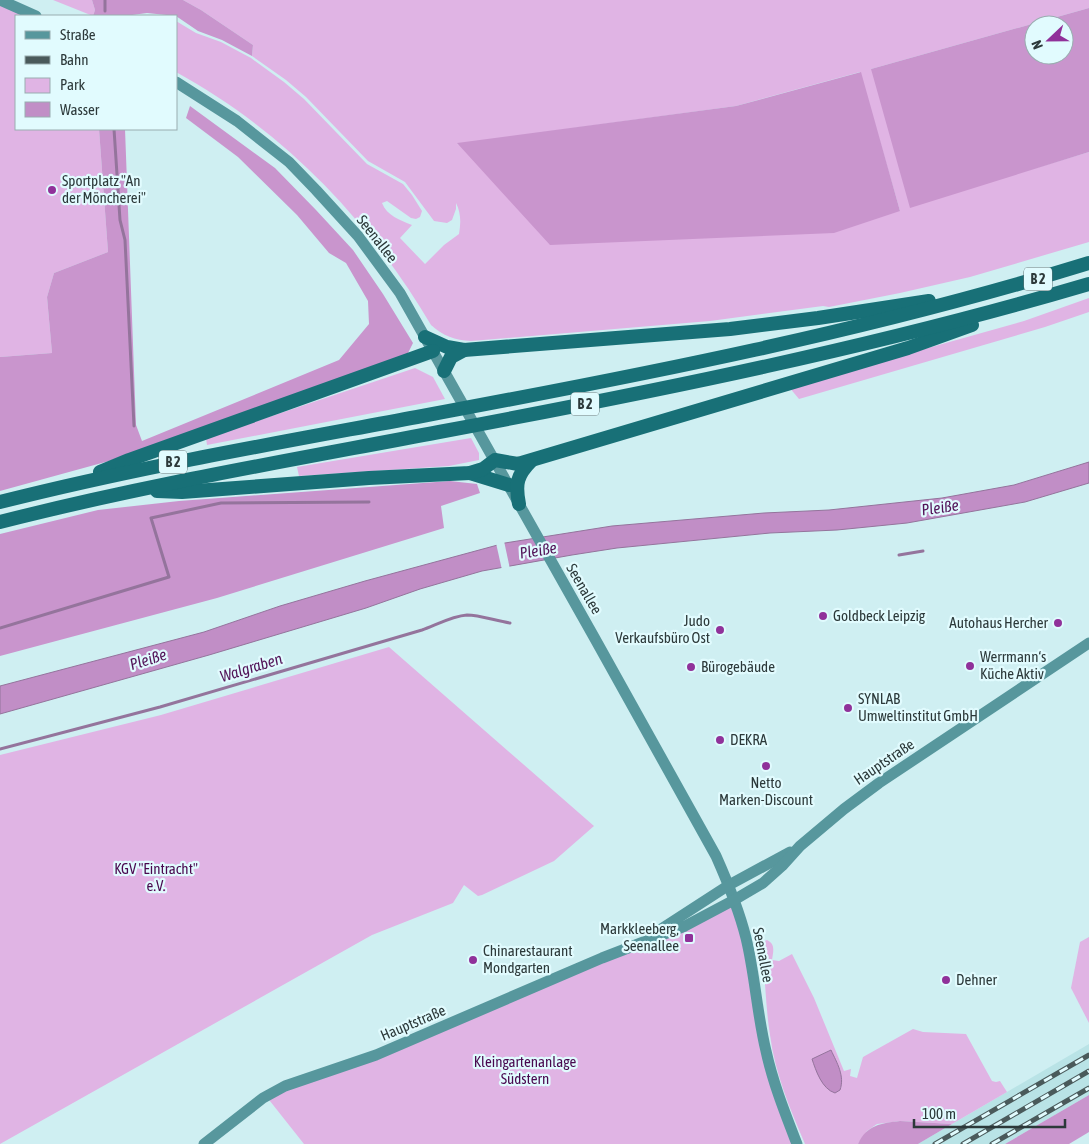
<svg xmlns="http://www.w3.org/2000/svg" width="1089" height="1144" font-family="'Asap Condensed',sans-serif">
<rect width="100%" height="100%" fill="#cfeff2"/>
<!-- built -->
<polygon fill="#b9e3e6" points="1089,1044 1089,1095 1005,1144 918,1144"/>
<!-- green -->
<g fill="#e0b4e4" fill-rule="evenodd">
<polygon points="0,0 36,16 16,16 16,129 99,129 108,252 54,273 47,297 52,353 0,357"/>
<polygon points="53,0 92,0 95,10 93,16"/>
<path d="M183 0H1089V8L871 69 1009 176 1089 152V242L970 277 900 293 829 307 823 306 710 321 471 341C455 340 443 336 431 325 369 220 284 131 176 72V21L196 33 221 42 251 58 284 82 304 99 367 164 403 184 412 195 422 211 420 217 416 219 411 218 387 201 382 203C387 216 400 220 412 225L400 238 425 264 444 245 459 234C461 223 461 213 456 203V209L452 220 447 223 434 221 405 182 368 161 306 97 286 80 252 56 253 45 201 10ZM860 72 900 211 457 144 736 106Z"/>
<polygon points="1089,298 1089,312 1045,327 799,399 789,387 1024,321"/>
<polygon points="415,368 433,377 445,399 207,445 206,438"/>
<polygon points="471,438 479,453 479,460 449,466 299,476 297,467"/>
<polygon points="389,647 594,826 554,861 482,895 478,896 464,885 453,903 372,935 0,1144 0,755 161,715"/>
<polygon points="734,900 759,1021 797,1144 304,1144 266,1096 376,1055"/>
<polygon points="1089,937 1089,1023 1071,988 1080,942"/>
<path d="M767 940C776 944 773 952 772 960L779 961 792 954 814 998 844 1071 851 1069 850 1076 857 1078 863 1057 913 1029 923 1032 966 1034 992 1081 996 1082 1000 1081 1007 1092 952 1124 900 1121 877 1124 867 1131 858 1144H805C790 1109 775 1073 770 1035 765 1004 766 974 760 943Z"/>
</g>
<!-- forest -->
<g fill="#c995cd" fill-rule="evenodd">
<polygon points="92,0 183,0 201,10 253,45 252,56 222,40 198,31 176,16 147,13 125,16 93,16 95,10"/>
<path d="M1089 8V152L910 208 871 69ZM1034 25H1064V55H1034Z"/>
<polygon points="861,72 900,211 834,233 550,245 457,143 736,106"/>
<polygon points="190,106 275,168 316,210 353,250 383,294 413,343 407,355 109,461 0,491 0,357 52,353 47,297 54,273 108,252 99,129 125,129 136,425 142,441 339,360 369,324 368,301 346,263 329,253 297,215 238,157 186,118"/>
<polygon points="450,481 477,484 480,493 441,506 444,528 217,598 0,656 0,534 98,510 179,501"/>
<polygon points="1089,1095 1089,1132 1069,1144 1005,1144"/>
<path d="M900 1121 952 1124 918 1144H858C866 1125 882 1123 900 1121Z"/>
</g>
<!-- water -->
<g fill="#c18ec6" stroke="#94749c">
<polygon points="1089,462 1089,483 1025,502 907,523 837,530 770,533 617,548 572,555 482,571 420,589 366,608 209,655 0,714 0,686 204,632 280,606 365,581 505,543 612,526 764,513 829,510 942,498 1014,485"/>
<path d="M831 1050C837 1063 845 1076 840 1090L835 1093C822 1089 816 1071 812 1059Z"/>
</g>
<!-- pier -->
<polygon fill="#cfeff2" points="504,541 510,569 502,570 496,543"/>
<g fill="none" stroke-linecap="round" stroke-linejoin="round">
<!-- stream -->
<g stroke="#94749c" stroke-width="3">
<polyline points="105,11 105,0"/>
<polyline points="114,129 120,220 125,240 134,426"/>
<polyline points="899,555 923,551"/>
<polyline points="0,628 169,577 151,518 221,503 369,502"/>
<path d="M0 749 160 707 422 630C436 625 452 616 467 615 480 615 496 621 510 623"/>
</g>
<!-- secondary -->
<g stroke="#57979d" stroke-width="11">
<polyline points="0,0 36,16"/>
<path d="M176 82 237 121 289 162 316 190 358 236 400 293 594 637 716 856C728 883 739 910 746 938 755 975 757 1014 766 1051 773 1083 785 1113 797 1144"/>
<polyline points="658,931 729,885 790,852"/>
<polyline points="204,1144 263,1098 285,1086 376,1055 602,958 685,926 734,900 763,883 782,866 800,846 844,809 879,783 1089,643"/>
</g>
<!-- highway -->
<g stroke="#187077" stroke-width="14">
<polyline points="425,337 447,347 464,350 730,329 818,318 929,301"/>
<polyline points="444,371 451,357 464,350"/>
<polyline points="100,472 129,460 433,351"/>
<polyline points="470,473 509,485"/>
<polyline points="157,491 182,492 369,478 470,473 483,469 495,460 518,464 908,348 972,325"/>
<path d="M0 502C138 467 278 443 417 417 643 375 869 331 1089 263"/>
<path d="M519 504C515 484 517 475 531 461"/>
<path d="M0 522C145 485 292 460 439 432 658 391 876 347 1089 284"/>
</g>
<!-- rail casing -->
<g stroke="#4a5a5b" stroke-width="5">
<g id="rail">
<polyline points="935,1144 1089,1055"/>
<polyline points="963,1144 1089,1071"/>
<polyline points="992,1144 1089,1088"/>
</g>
</g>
<!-- rail -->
<use href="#rail" stroke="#e1fbfe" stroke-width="3" stroke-dasharray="9" stroke-linecap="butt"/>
</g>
<!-- markers -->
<g fill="#90319a" stroke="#e1fbfe" stroke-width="2">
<circle cx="52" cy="190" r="5"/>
<circle cx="823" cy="616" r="5"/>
<circle cx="1058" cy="623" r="5"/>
<circle cx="720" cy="630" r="5"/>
<circle cx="970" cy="666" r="5"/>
<circle cx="691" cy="667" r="5"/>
<circle cx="848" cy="708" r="5"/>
<circle cx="720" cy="740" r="5"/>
<circle cx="766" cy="766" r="5"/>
<rect x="684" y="933" width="10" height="10" rx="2.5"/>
<circle cx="473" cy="960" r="5"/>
<circle cx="946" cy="980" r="5"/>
</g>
<g text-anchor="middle" stroke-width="4.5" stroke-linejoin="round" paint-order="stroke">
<!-- shield labels -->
<g fill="#e1fbfe" stroke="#627375" stroke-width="1">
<rect x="1024" y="267.5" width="28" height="23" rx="4"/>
<rect x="571" y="392.5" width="28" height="23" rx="4"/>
<rect x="159" y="450.5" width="28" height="23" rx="4"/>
</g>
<g font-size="14" font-weight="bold" fill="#2c393a">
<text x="1038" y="284">B 2</text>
<text x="585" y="409">B 2</text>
<text x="173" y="467">B 2</text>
</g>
<!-- poi labels -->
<g font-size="15" fill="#2c393a" stroke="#e1fbfe" text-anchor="start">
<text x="62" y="186">Sportplatz "An<tspan x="62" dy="17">der Möncherei"</tspan></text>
<text x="833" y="621">Goldbeck Leipzig</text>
<text x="710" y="626" text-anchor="end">Judo<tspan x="710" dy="17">Verkaufsbüro Ost</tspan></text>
<text x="1048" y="628" text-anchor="end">Autohaus Hercher</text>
<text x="980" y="662">Werrmann‘s<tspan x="980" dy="17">Küche Aktiv</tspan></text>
<text x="701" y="672">Bürogebäude</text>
<text x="858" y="704">SYNLAB<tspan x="858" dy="17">Umweltinstitut GmbH</tspan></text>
<text x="730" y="745">DEKRA</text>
<text x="766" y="788" text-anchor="middle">Netto<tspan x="766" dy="17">Marken-Discount</tspan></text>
<text x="679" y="934" text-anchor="end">Markkleeberg,<tspan x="679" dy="17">Seenallee</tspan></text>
<text x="483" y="956">Chinarestaurant<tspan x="483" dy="17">Mondgarten</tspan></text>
<text x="956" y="985">Dehner</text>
</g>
<!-- street labels -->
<g font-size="15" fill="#2c393a" stroke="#e1fbfe">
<text transform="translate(377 239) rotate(52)" y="5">Seenallee</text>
<text transform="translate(584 589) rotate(60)" y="5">Seenallee</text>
<text transform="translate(884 762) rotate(-34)" y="5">Hauptstraße</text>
<text transform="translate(763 955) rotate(79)" y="5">Seenallee</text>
<text transform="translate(413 1023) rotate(-23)" y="5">Hauptstraße</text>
</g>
<!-- park labels -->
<g font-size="15" fill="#49084f" stroke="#e1fbfe">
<text x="156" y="874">KGV "Eintracht"<tspan x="156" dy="17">e.V.</tspan></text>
<text x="525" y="1067">Kleingartenanlage<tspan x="525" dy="17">Südstern</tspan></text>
</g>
<!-- water labels -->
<g font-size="16" font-style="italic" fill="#521358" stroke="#e1fbfe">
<text transform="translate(940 507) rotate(-8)" y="6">Pleiße</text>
<text transform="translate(538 550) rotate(-9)" y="6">Pleiße</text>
<text transform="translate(148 659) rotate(-17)" y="6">Pleiße</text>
<text transform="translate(251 667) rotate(-17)" y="6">Walgraben</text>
</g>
</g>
<!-- legend -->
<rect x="15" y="15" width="162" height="115" fill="#e1fbfe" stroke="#99adb0"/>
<rect x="25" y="31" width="25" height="8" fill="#57979d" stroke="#99adb0"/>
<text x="60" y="40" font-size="15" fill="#2c393a">Straße</text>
<rect x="25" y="56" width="25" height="8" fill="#4a5a5b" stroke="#99adb0"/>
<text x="60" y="65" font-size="15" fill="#2c393a">Bahn</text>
<rect x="25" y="78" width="25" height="15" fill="#e0b4e4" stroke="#99adb0"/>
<text x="60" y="90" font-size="15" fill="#2c393a">Park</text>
<rect x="25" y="102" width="25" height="15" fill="#c18ec6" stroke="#99adb0"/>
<text x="60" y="115" font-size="15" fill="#2c393a">Wasser</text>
<!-- north arrow -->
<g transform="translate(1049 40) rotate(248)"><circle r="24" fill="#e1fbfe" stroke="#99adb0"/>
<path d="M0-4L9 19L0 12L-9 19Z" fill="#90319a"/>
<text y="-8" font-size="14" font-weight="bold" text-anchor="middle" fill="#2c393a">N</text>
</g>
<!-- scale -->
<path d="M914 1119v8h151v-8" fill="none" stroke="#2c393a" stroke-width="2.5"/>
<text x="922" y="1119" font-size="15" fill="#2c393a" stroke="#e1fbfe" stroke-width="4" paint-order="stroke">100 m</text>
</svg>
